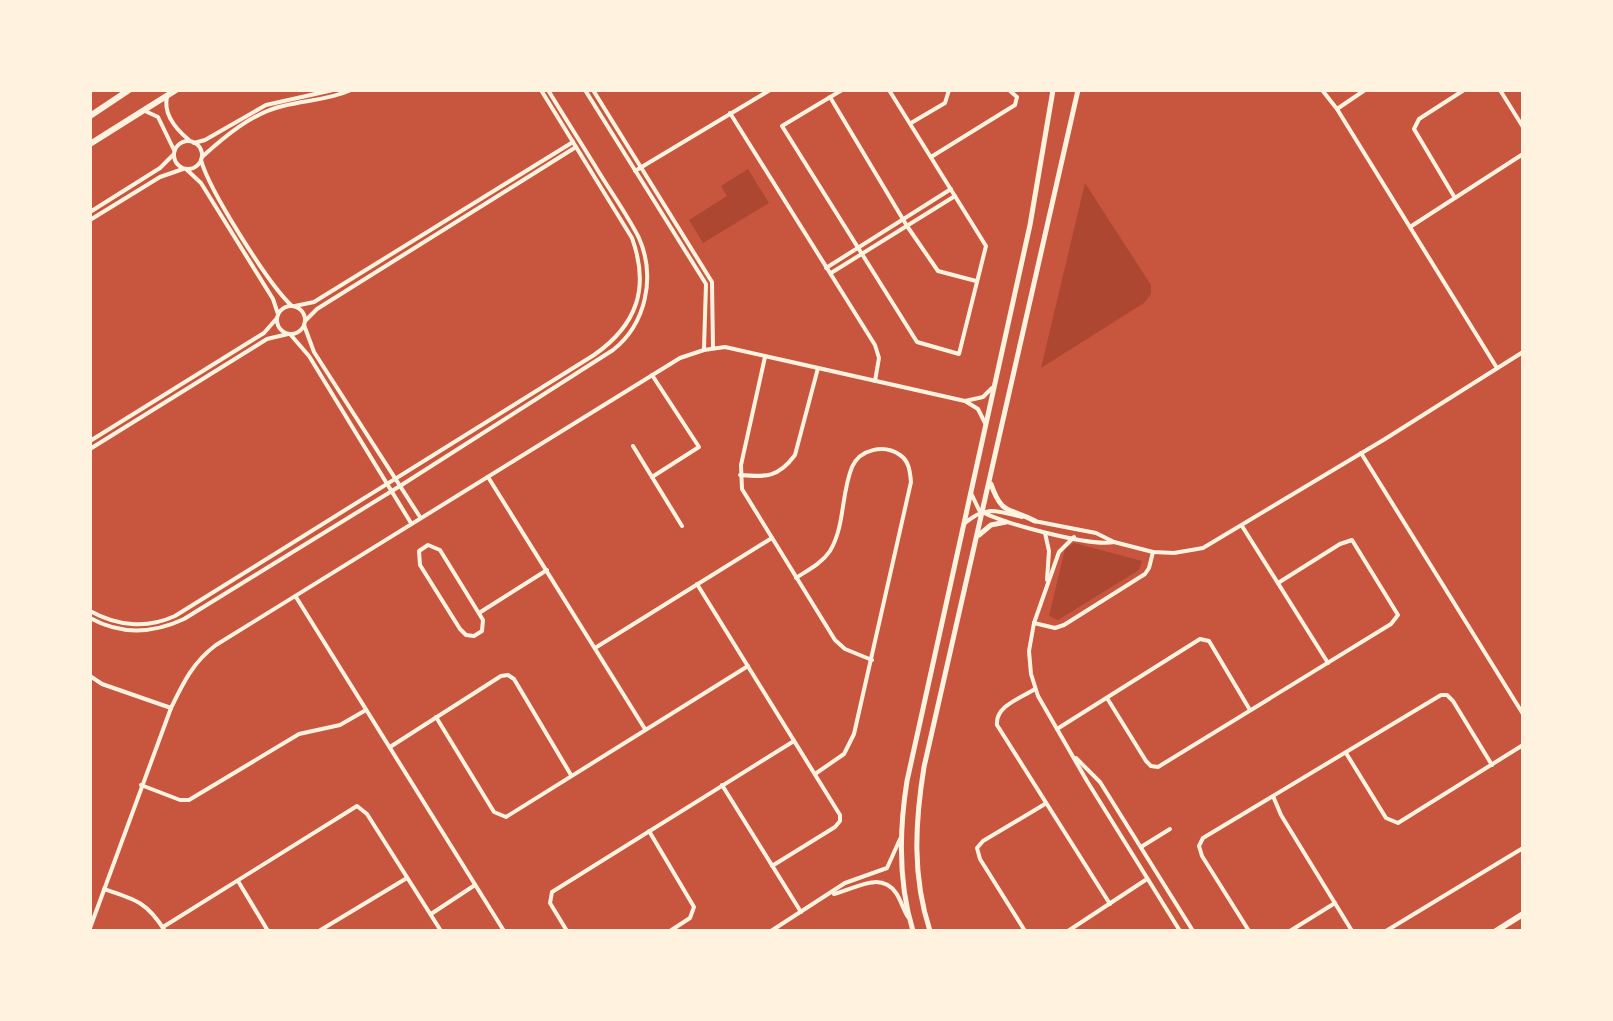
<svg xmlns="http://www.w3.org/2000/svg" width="1613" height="1021" font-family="Mulish,sans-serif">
<rect width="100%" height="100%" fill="#c8553d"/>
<!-- green -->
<g fill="#ae4732">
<polygon points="748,169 769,203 703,243 689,220 727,196 721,186"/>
<polygon points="1085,183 1151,285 1151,294 1144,303 1041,368"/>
<polygon points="1074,543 1142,561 1139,570 1058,620 1049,616 1065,549"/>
</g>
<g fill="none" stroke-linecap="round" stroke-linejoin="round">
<!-- minor -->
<g stroke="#fff3e0" stroke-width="4">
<polyline points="842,90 782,126 917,342 959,354 986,246 889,90"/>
<polyline points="1500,90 1523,127"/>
<path d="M167 97C163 114 177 130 189 140"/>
<polyline points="830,97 907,226 938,271 976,281"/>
<polyline points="145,111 158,117 174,150"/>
<polyline points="730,113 875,345 879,358 875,381"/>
<polyline points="911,123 945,103 949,90"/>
<circle cx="188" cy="155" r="14"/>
<polyline points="194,143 205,140 266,105 333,90"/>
<path d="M202 157C224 137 252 113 283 106 306 100 329 100 351 90"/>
<polyline points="931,157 1015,105 1017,97 1009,90"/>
<path d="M201 160C209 190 269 285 292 306"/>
<polyline points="186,169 201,183 273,299 278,314"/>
<polyline points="635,171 770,90"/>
<polyline points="1455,198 1414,129 1419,119 1464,90"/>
<polyline points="90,212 160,168 173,155"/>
<polyline points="90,220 160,177 183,169"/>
<polyline points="1410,227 1523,154"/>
<polyline points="826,268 951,189"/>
<polyline points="831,273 955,196"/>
<circle cx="291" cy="320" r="14"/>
<polyline points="295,306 314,302 573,142"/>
<polyline points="306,320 317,309 576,147"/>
<polyline points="304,325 314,352 420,517"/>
<polyline points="290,334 309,356 411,523"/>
<polyline points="765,357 741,465 742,489 835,640 845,649 872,660"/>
<polyline points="652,375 699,447 652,477"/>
<polyline points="90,441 264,333 277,318"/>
<polyline points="633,446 682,526"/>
<polyline points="90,449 267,339 288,334"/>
<polyline points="1361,453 1523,714"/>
<path d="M740 475C766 477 778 478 795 455L818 368"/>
<polyline points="488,477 645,729"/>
<polyline points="1242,526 1328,663"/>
<polyline points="1045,533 1049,551 1047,580"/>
<polyline points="1074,537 1059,552 1034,623 1029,651 1031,674 1038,696 1087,781 1180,931"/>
<polygon points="428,545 440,550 483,620 482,631 474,636 466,635 460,629 420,565 419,551"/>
<path d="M796 578C808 570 822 563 830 551 845 526 841 494 852 467 860 449 884 444 900 455 909 461 910 471 911 482L854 734 844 754 815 774"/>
<polyline points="697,584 840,815 840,821 835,827 772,866"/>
<path d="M90 611C117 626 147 629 175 616L594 355C637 325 650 288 632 238L541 90"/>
<polyline points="479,613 547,570"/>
<path d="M90 618C121 635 152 634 184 619L400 486 613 350C646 324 656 277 639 238 628 216 613 195 600 174 583 146 565 118 548 90"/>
<polyline points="1034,623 1055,628 1064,625 1145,574 1149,568 1153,552"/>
<polyline points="595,648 772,538"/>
<polyline points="90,676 102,684 171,708"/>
<path d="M1035 689C1021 698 995 706 997 725L1110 904"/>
<polyline points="1107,698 1146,761 1151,766 1158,767 1391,624 1398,615 1352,540 1340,544 1278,583"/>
<polyline points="436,717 494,812 506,817 748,666"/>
<polyline points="1057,729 1200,639 1209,641 1212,646 1250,710"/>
<polyline points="390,747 501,676 508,675 514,679 571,775"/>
<polyline points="1346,753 1386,818 1398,823 1523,745"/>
<polyline points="1076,758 1100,782 1193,931"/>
<polyline points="141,785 180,800 189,800 299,734 340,725 366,710"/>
<polyline points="722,785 801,912"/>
<polyline points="1273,796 1281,815 1352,931"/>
<polyline points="649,831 694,907 690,918 670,931"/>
<polyline points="1141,847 1170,829"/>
<polyline points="238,881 268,931"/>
<path d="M104 889C135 899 147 902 165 931"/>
<polyline points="431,914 475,885"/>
<polyline points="163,927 357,806 367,814 441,931"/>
<polyline points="319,931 407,878"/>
<polyline points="567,931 550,903 552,892 794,741"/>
<polyline points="1025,931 980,859 977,848 983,841 1045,804"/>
<polyline points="1068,931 1147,879"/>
<polyline points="1249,931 1202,856 1199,846 1203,838 1441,695 1447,695 1453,701 1492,765"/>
<polyline points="1290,931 1335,903"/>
<polyline points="1386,931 1523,848"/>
</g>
<!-- tertiary -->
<g stroke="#fff3e0" stroke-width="4">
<polyline points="585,90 706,284 704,348"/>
<polyline points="593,90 712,282 713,348"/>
<polyline points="1322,90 1337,109 1497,368"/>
<polyline points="1337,109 1365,90"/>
<polyline points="965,401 983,397 992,388"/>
<path d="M972 495 979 510C1000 523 1091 547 1114 542"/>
<polyline points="1034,521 1096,533 1114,542 1153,552 1174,553 1203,548 1385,439 1523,352"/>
<path d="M965 523C986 505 997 511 1022 517"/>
<polyline points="296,597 504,931"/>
<path d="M834 894C853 890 880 870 896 893 901 900 903 909 908 917"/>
<path d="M90 928 171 708C183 683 193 662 216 645L680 358 704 350 725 347 965 401 978 409 985 423"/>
<polyline points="771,931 845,883 887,868 900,839"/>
</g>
<!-- secondary -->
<g stroke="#fff3e0" stroke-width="5">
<path d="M991 484C1002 516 1009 507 1035 521"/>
<polyline points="979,535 991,525 1006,522"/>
<path d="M913 931C898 882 899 831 907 781L1030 225 1053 90"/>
<path d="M930 931C912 876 915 823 924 767L1078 90"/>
</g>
<!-- primary -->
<polyline stroke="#fff3e0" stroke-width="6" points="1496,931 1523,914"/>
<!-- trunk -->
<g stroke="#fff3e0" stroke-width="6">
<polyline points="90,116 129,90"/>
<polyline points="90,144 176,90"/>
</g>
</g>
<!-- border -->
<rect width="1613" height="1021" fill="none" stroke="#fff3e0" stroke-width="184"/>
</svg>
